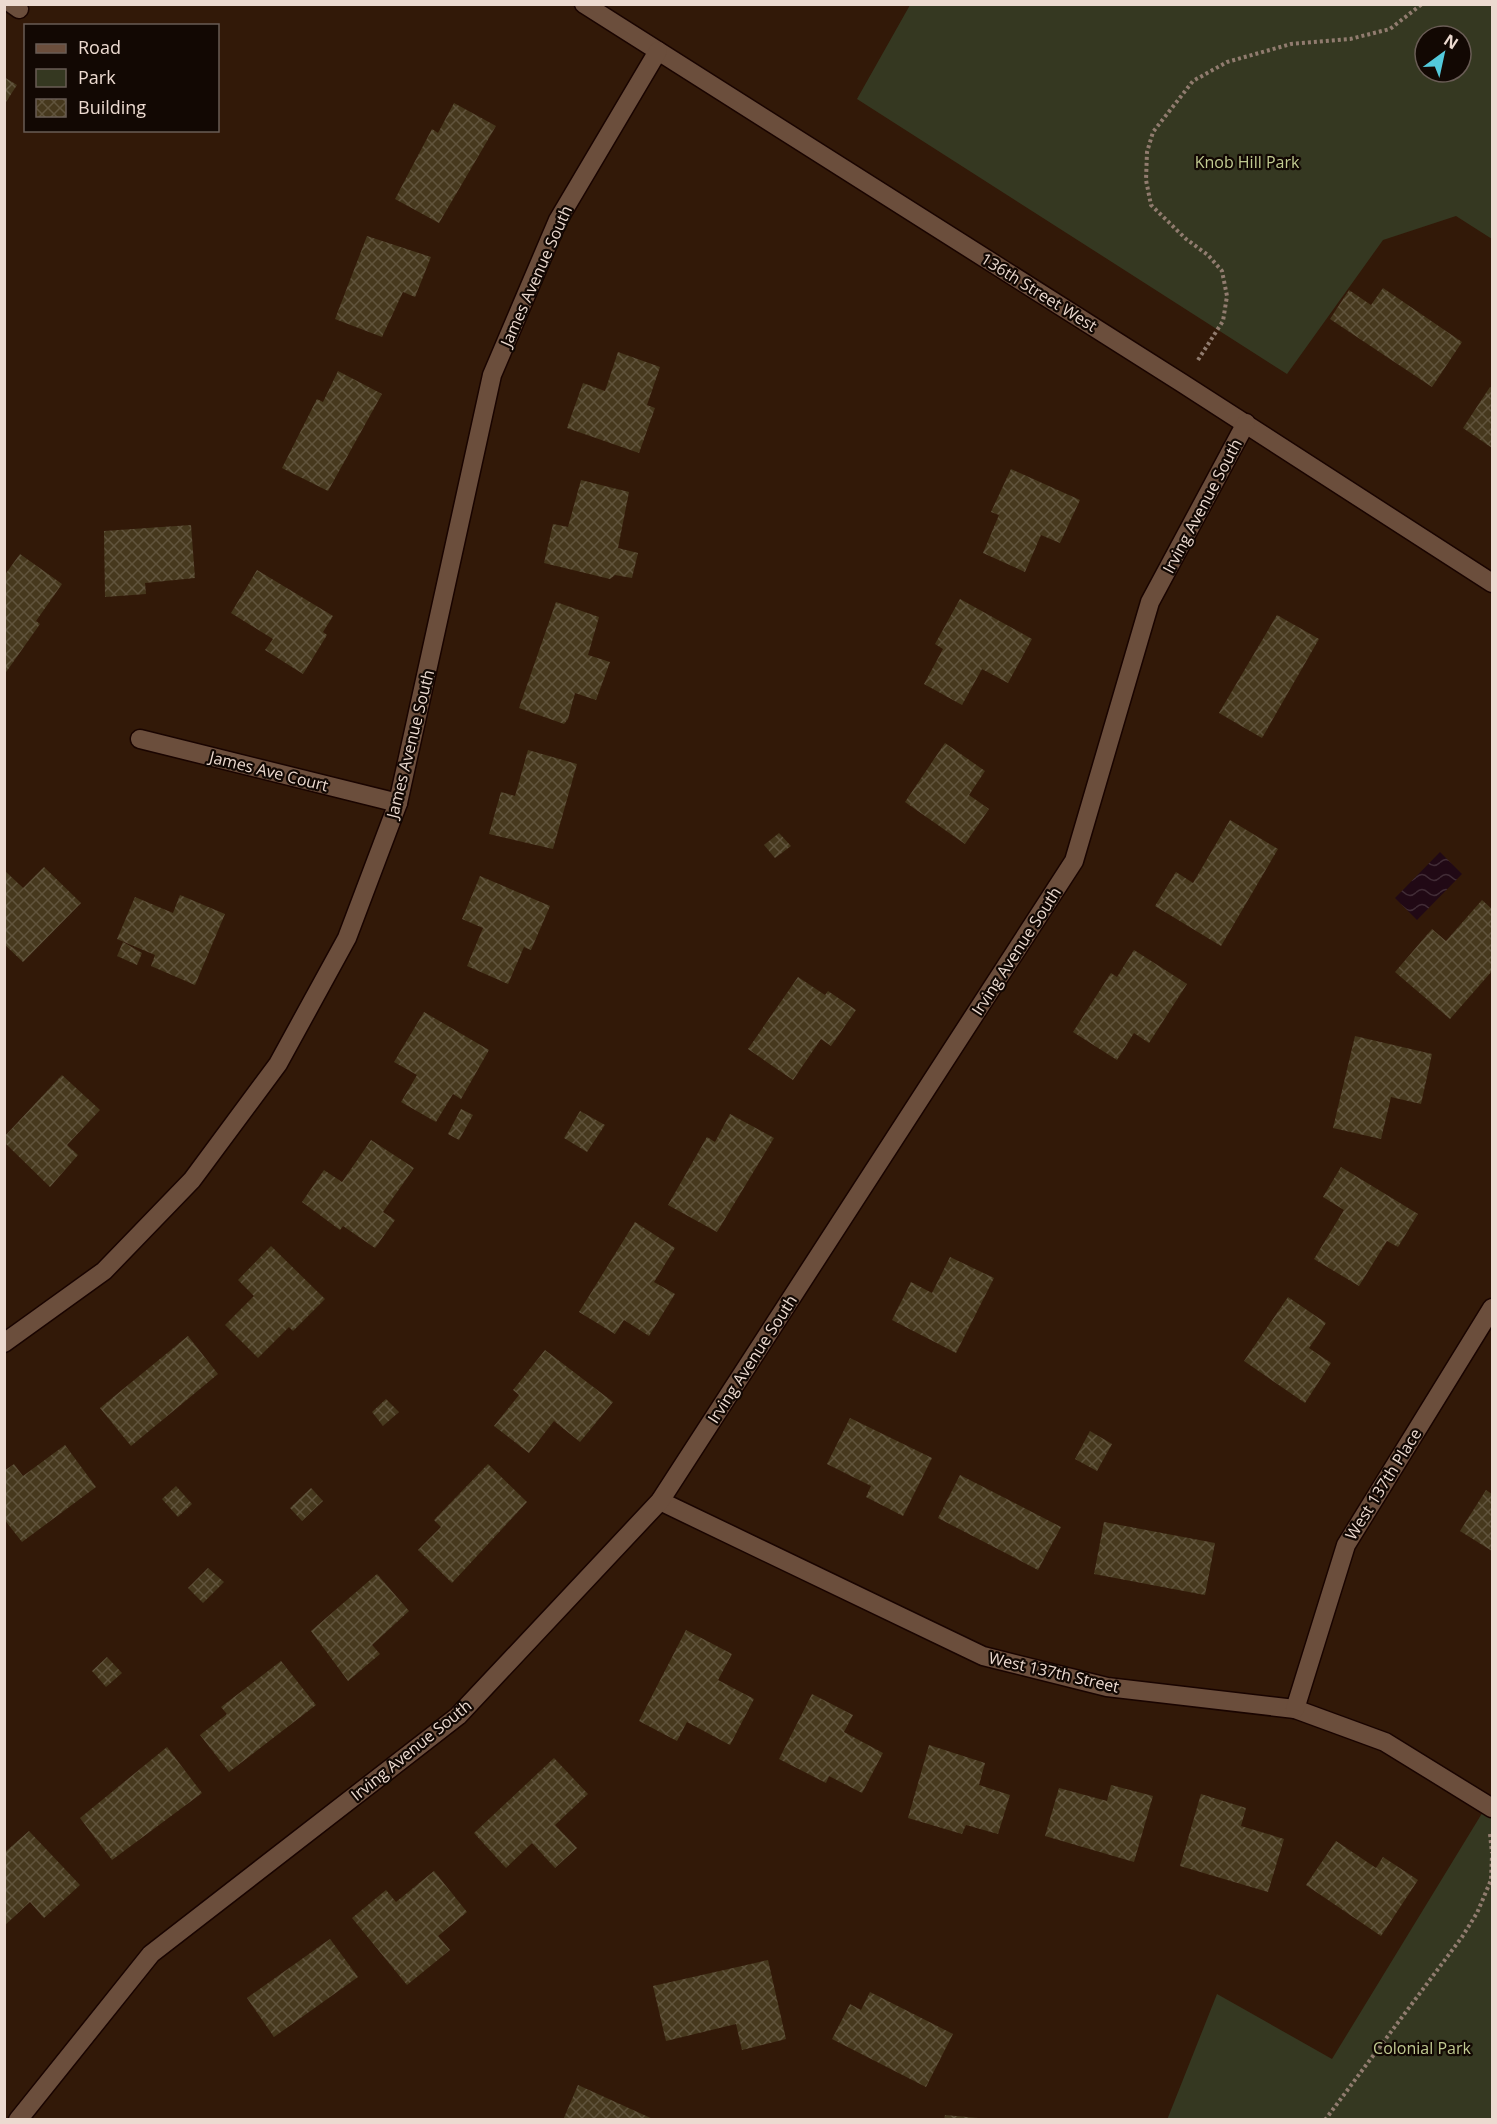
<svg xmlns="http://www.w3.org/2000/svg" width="1497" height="2124" font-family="'Open Sans',sans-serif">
<defs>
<pattern id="water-waves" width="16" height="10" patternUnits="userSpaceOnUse" patternTransform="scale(1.5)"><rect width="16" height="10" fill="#210915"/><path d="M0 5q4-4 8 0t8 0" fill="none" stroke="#412c36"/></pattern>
<pattern id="building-cross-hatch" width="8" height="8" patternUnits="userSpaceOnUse" patternTransform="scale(1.5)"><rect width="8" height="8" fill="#46381d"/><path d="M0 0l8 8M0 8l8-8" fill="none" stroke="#61543d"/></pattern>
</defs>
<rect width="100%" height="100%" fill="#321908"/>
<!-- green -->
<g fill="#353821" fill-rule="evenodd">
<path d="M910 5H1492V239L1456 216 1383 240 1287 374 857 99ZM1425 36H1461V72H1425Z"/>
<polygon points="1492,1797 1492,2119 1167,2120 1217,1994 1332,2059"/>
</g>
<!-- water -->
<polygon fill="url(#water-waves)" points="1440,852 1462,874 1417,920 1395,898"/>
<!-- building -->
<g fill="url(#building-cross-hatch)">
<polygon points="4,77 17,85 4,105"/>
<polygon points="454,103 496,126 439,223 395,199 432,129 438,133"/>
<polygon points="367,236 431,257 415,297 403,292 382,337 335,319"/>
<polygon points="1383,288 1462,342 1432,387 1330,319 1349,290 1371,305"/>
<polygon points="618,352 660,367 647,405 655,408 639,453 567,428 583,383 605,391"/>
<polygon points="338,371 382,394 328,491 282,468 317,399 323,402"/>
<polygon points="1490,387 1492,389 1492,448 1463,428"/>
<polygon points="1011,469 1080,500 1060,543 1041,535 1025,572 983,553 999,515 991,512"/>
<polygon points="581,480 629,492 618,548 638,553 632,578 615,575 610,579 544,563 553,524 568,527"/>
<polygon points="191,525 195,578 145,583 146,594 105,597 104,531"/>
<polygon points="20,554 62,584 36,621 40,624 4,675 4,576"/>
<polygon points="257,570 333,616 323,632 327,635 303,674 265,650 273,639 231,613"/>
<polygon points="960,599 1032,639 1008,683 982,669 962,705 924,684 943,649 935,644"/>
<polygon points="556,602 599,617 588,655 610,662 596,700 575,693 568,719 564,724 519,708"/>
<polygon points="1277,615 1319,639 1262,738 1219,713"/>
<polygon points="945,743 985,771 969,795 989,809 965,844 905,802"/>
<polygon points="528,750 577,764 553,849 489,834 501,792 515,796"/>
<polygon points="1230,820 1278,849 1221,946 1155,906 1176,872 1193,883"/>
<polygon points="779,833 791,846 775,858 764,845"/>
<polygon points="44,867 81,903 23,962 4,944 4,870 23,888"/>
<polygon points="480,876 550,906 531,950 524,947 508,984 467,966 483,928 462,919"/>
<polygon points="180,895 225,914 195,985 151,966 155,955 117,939 135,897 173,913"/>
<polygon points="1482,900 1492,909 1492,971 1450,1019 1395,972 1432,929 1446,941"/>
<polygon points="123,942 142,953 137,965 117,956"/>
<polygon points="1134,950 1187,984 1149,1043 1134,1033 1117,1060 1073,1032 1111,973 1117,977"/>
<polygon points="798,977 825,995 828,991 856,1010 831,1046 821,1039 793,1080 748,1049"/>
<polygon points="424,1012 489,1050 461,1099 453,1094 436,1122 401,1102 417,1075 394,1062"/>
<polygon points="1355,1036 1432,1054 1421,1104 1391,1097 1381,1139 1333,1128"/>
<polygon points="62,1075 100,1110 67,1145 78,1155 50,1187 4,1142 4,1137"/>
<polygon points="461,1109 473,1115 459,1140 448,1134"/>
<polygon points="580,1111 605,1125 587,1152 564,1138"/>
<polygon points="730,1114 774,1138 717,1232 668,1205 707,1137 715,1142"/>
<polygon points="371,1140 414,1168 383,1212 395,1220 375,1248 343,1226 340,1230 302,1202 324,1170 342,1182"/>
<polygon points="1341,1167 1418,1214 1398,1247 1387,1241 1359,1286 1314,1259 1344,1210 1323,1197"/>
<polygon points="635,1222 675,1248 654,1282 675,1294 649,1336 624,1320 615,1334 579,1312"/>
<polygon points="271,1246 325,1299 293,1331 289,1327 258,1358 225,1325 254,1296 238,1280"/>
<polygon points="950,1257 994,1278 956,1353 892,1320 911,1282 932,1293"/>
<polygon points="1288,1297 1326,1323 1309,1348 1331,1363 1305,1403 1244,1361"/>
<polygon points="188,1336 218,1374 131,1446 100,1408"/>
<polygon points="545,1350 613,1402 580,1442 554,1421 529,1453 494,1426 519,1395 513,1390"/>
<polygon points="386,1399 399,1412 383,1426 372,1412"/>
<polygon points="850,1418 932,1458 903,1516 866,1497 871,1486 827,1464"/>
<polygon points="1090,1431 1112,1444 1097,1471 1075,1459"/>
<polygon points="65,1445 96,1487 22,1542 4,1519 4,1471 14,1464 23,1476"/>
<polygon points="488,1464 527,1502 452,1583 418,1550 441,1527 434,1520"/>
<polygon points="960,1475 1061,1527 1038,1570 938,1518"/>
<polygon points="176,1486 192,1504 178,1517 162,1499"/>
<polygon points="311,1488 323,1501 302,1521 290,1508"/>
<polygon points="1486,1490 1492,1494 1492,1551 1460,1531"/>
<polygon points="1104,1522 1215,1543 1205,1595 1094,1574"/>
<polygon points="208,1568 224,1582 203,1603 188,1588"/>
<polygon points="377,1574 409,1611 372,1645 380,1654 348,1681 311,1631"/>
<polygon points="686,1630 732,1654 718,1680 754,1699 730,1745 687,1722 677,1741 639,1721"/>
<polygon points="107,1657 122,1673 106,1687 92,1671"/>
<polygon points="281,1661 316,1705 229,1772 200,1735 227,1714 221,1707"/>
<polygon points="812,1694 853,1715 844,1732 883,1753 862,1793 829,1776 826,1783 779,1759"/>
<polygon points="929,1745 985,1763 979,1785 1010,1795 998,1834 966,1825 962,1834 908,1818"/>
<polygon points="167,1747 202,1793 112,1860 80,1818"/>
<polygon points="554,1758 588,1794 555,1825 577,1848 555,1868 532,1843 506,1868 474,1833"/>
<polygon points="1111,1785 1153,1796 1134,1862 1045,1836 1059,1788 1107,1801"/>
<polygon points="1201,1794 1246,1808 1241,1826 1284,1839 1268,1892 1180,1866"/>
<polygon points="29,1831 80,1885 44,1918 30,1902 4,1926 4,1853"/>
<polygon points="1336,1841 1376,1868 1383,1857 1418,1880 1381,1936 1306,1885"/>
<polygon points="434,1871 467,1912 438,1936 450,1950 407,1985 352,1918 386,1890 396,1902"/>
<polygon points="330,1939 358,1977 274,2037 247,1998"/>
<polygon points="768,1960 786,2039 742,2050 736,2024 666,2041 653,1986"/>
<polygon points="870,1992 953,2034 926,2087 832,2039 850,2004 861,2010"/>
<polygon points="578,2085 655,2120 563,2120"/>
<polygon points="945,2115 978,2118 978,2120 944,2120"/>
</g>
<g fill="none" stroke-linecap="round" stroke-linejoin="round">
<!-- minor casing -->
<g stroke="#190400" stroke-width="21">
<g id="minor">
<polyline points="12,4 19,9"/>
<polyline points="584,4 1182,383 1492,583"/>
<polyline points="140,739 398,803"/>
<polyline points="4,1343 104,1271 192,1180 278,1064 347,938 398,803 492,375 558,220 658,51"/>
<polyline points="660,1501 983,1656 1107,1687 1295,1709 1385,1742 1492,1808"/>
<polyline points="1295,1709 1346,1545 1492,1308"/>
<polyline points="18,2120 151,1954 458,1716 660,1501 1074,861 1150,602 1246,423"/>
</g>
</g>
<!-- path -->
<g stroke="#917c6f" stroke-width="4" stroke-dasharray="3 3" stroke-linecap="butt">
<polyline points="1198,360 1223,321 1227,296 1222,271 1208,255 1186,239 1151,205 1146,180 1147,152 1153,132 1193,81 1227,62 1291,44 1350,39 1390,29 1422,4"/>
<polyline points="1490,1834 1492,1853"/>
<polyline points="1325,2120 1462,1937 1477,1913 1491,1880 1492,1855"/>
</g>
<!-- minor -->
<use href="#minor" stroke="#6b4e3c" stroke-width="18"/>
</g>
<g text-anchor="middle" stroke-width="4.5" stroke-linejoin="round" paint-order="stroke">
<!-- park labels -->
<g font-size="16" fill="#c1ca91" stroke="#120803">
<text x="1247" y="168">Knob Hill Park</text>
<text x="1422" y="2054">Colonial Park</text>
</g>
<!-- street labels -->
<g font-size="16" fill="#ecdad0" stroke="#120803">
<text transform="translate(536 276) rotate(-66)" y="6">James Avenue South</text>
<text transform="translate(1039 292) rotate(32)" y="6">136th Street West</text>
<text transform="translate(1202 506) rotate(-62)" y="6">Irving Avenue South</text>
<text transform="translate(410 744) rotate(-76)" y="6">James Avenue South</text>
<text transform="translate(269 771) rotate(14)" y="6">James Ave Court</text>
<text transform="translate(1016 951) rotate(-57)" y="6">Irving Avenue South</text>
<text transform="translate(752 1359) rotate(-57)" y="6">Irving Avenue South</text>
<text transform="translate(1383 1484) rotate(-58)" y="6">West 137th Place</text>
<text transform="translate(1054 1672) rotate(13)" y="6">West 137th Street</text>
<text transform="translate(411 1750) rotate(-39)" y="6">Irving Avenue South</text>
</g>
</g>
<!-- border -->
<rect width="1497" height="2124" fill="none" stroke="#ecdad0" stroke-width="12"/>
<!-- legend -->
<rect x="24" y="24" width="195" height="108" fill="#120803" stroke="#695c55" stroke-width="1.5"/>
<rect x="36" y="44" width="30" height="9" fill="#6b4e3c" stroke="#695c55" stroke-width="1.5"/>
<text x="78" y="54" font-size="18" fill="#ecdad0">Road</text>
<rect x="36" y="69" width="30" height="18" fill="#353821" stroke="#695c55" stroke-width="1.5"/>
<text x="78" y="84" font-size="18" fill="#ecdad0">Park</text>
<rect x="36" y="99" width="30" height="18" fill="url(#building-cross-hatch)" stroke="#695c55" stroke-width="1.5"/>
<text x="78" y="114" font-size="18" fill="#ecdad0">Building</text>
<!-- north arrow -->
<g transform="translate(1443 54) rotate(33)"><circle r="28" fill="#120803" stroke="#695c55" stroke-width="1.5"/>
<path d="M0-4.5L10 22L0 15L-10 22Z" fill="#53cadc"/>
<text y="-9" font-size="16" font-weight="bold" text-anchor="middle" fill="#ecdad0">N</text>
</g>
</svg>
